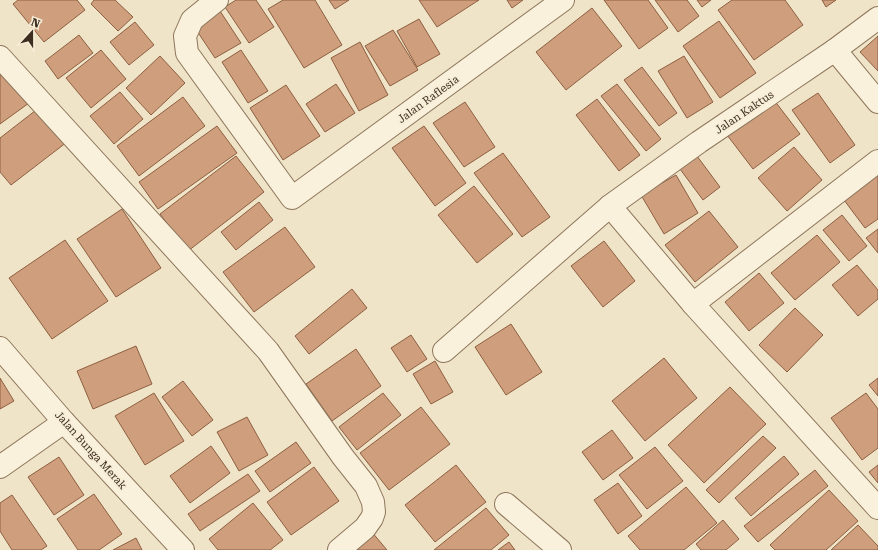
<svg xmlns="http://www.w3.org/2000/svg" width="878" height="550" font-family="'Roboto Serif',serif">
<rect width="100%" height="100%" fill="#f0e4c8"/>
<!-- building -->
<g fill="#cf9f7d" stroke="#8d5f41">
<polygon points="18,0 77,0 85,10 44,42 13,4"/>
<polygon points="94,0 115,0 133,17 118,31 91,4"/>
<polygon points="236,0 256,0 274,27 249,43 225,7"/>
<polygon points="283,0 315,0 342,45 304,68 268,9"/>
<polygon points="329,0 349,0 335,9"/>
<polygon points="419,0 479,0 437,27"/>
<polygon points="507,0 523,0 512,8"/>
<polygon points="604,0 648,0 668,28 639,49"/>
<polygon points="655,0 687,0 699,16 678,32"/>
<polygon points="697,0 711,0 702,7"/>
<polygon points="732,0 785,0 803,25 754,60 718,10"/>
<polygon points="822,0 836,0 826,7"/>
<polygon points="592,8 622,46 566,90 536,52"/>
<polygon points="220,11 241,43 215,58 195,28"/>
<polygon points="419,19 440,54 417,67 397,31"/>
<polygon points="719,21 756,73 720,98 683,46"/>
<polygon points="135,22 154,45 129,65 110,42"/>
<polygon points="393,30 418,70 390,86 365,46"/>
<polygon points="79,35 93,53 58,79 45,61"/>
<polygon points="878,36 878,71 860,52"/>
<polygon points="360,42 388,95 359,111 331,58"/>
<polygon points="101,50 126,79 91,108 66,78"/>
<polygon points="241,50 268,91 248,103 222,62"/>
<polygon points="160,56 185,83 151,115 126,88"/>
<polygon points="684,56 713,102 687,118 658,71"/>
<polygon points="0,62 29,103 0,124"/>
<polygon points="642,67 677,113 659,126 624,80"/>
<polygon points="336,84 355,113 325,132 306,104"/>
<polygon points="617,84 661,139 646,151 601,96"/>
<polygon points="286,85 320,136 283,160 250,108"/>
<polygon points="120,92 143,119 114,144 90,116"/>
<polygon points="818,93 855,145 830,163 792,110"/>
<polygon points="183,97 205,126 139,176 117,146"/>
<polygon points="597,99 640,155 619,171 576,115"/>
<polygon points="774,100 800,134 753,169 727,135"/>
<polygon points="465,102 495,147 464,167 433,123"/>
<polygon points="40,107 67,142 11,185 0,172 0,138"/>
<polygon points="217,126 237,153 158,209 139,182"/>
<polygon points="424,126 466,183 435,206 392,148"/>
<polygon points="794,147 822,180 787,211 758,178"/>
<polygon points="694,152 720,187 703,200 677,165"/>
<polygon points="503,153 550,217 522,237 474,173"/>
<polygon points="236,156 264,192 188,251 160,214"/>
<polygon points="878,170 878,219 865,228 841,196"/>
<polygon points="676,175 698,213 664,234 641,195"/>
<polygon points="474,186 513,234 477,263 438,215"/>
<polygon points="259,202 273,220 236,250 221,232"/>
<polygon points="122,209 161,268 116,297 77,239"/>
<polygon points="709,211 738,247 695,282 665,245"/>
<polygon points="842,215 867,246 849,261 823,230"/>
<polygon points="285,227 315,267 254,312 223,272"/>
<polygon points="878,229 878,253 866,238"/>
<polygon points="817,235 840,262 795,300 771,273"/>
<polygon points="65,240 108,301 52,339 9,278"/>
<polygon points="604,241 635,281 603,307 571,266"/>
<polygon points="857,265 878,290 878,299 858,316 832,285"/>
<polygon points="759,273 784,303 749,331 725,302"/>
<polygon points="352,289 367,308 309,354 295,336"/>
<polygon points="795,308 823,335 787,372 759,345"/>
<polygon points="511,324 542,372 506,395 475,347"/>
<polygon points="411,335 427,359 407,372 391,348"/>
<polygon points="136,346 152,384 93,409 77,371"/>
<polygon points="356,349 381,386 332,421 306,384"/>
<polygon points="664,358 697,398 645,441 612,401"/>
<polygon points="435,361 453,392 431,404 413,374"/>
<polygon points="0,378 14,401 0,409"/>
<polygon points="878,378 878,396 869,385"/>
<polygon points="183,381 213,420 192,436 162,397"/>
<polygon points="730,387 766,424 704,483 668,445"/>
<polygon points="154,393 184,441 145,465 115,416"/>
<polygon points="383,393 401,415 357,450 339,427"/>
<polygon points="866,393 878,409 878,448 862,460 831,418"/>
<polygon points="421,407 450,444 389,490 360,453"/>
<polygon points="247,417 268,455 239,471 217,432"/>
<polygon points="612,430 633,458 603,480 582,452"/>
<polygon points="763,436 776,448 719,503 706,490"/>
<polygon points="296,442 311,463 270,492 255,471"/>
<polygon points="211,446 230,473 190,503 170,476"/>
<polygon points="655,447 683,481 647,509 619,475"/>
<polygon points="784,456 799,474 751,516 735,498"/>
<polygon points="59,457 84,495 54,515 28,477"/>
<polygon points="456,465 486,502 435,542 405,505"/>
<polygon points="878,465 878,483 869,472"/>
<polygon points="314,467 339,501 291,535 267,502"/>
<polygon points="815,470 828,486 758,542 744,526"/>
<polygon points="248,474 260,491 200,531 188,514"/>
<polygon points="618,483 642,516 618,534 594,500"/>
<polygon points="686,487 717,523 684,550 640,550 628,536"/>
<polygon points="829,490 858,521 826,550 775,550 770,545"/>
<polygon points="94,494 122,534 99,550 78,550 57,519"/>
<polygon points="12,495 47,546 41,550 12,550 0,531 0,503"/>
<polygon points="253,503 283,540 270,550 218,550 209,539"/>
<polygon points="486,508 509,535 491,550 434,550"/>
<polygon points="723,520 739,539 726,550 701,550 696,544"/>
<polygon points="858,525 878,546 878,550 831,550"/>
<polygon points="371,531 387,550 348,550"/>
<polygon points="136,538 142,550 113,550"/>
<polygon points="509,542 515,550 498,550"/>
</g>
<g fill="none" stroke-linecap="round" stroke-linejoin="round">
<!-- street casing -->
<g stroke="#8d765c" stroke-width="24">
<g id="street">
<polyline points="217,0 192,20 185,36 187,53 292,198 563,0"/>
<polyline points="835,50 878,102"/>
<polyline points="0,57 268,351 343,457 366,486 373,502 374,512 372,518 365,528 339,550"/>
<polyline points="610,206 693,304 878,508"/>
<polyline points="693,304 878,161"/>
<polyline points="0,348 64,422 183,550"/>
<polyline points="444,351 610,206 699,142 835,50 878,18"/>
<polyline points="0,467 64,422"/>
<polyline points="506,504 560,550"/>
</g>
</g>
<!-- street -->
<use href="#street" stroke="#faf1dc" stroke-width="22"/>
</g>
<g text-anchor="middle" stroke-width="4" stroke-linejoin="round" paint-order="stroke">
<!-- street labels -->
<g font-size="11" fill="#3d2e20" stroke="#f7eed8">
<text transform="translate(428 99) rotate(-36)" y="4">Jalan Raflesia</text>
<text transform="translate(744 112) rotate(-34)" y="4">Jalan Kaktus</text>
<text transform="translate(91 450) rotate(48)" y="4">Jalan Bunga Merak</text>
</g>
</g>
<!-- north arrow -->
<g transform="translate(32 32) rotate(21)" stroke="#f7eed8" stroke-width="3" paint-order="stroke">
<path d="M0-3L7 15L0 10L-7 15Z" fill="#3d2e20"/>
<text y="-6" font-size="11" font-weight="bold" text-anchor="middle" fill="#3d2e20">N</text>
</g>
</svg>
